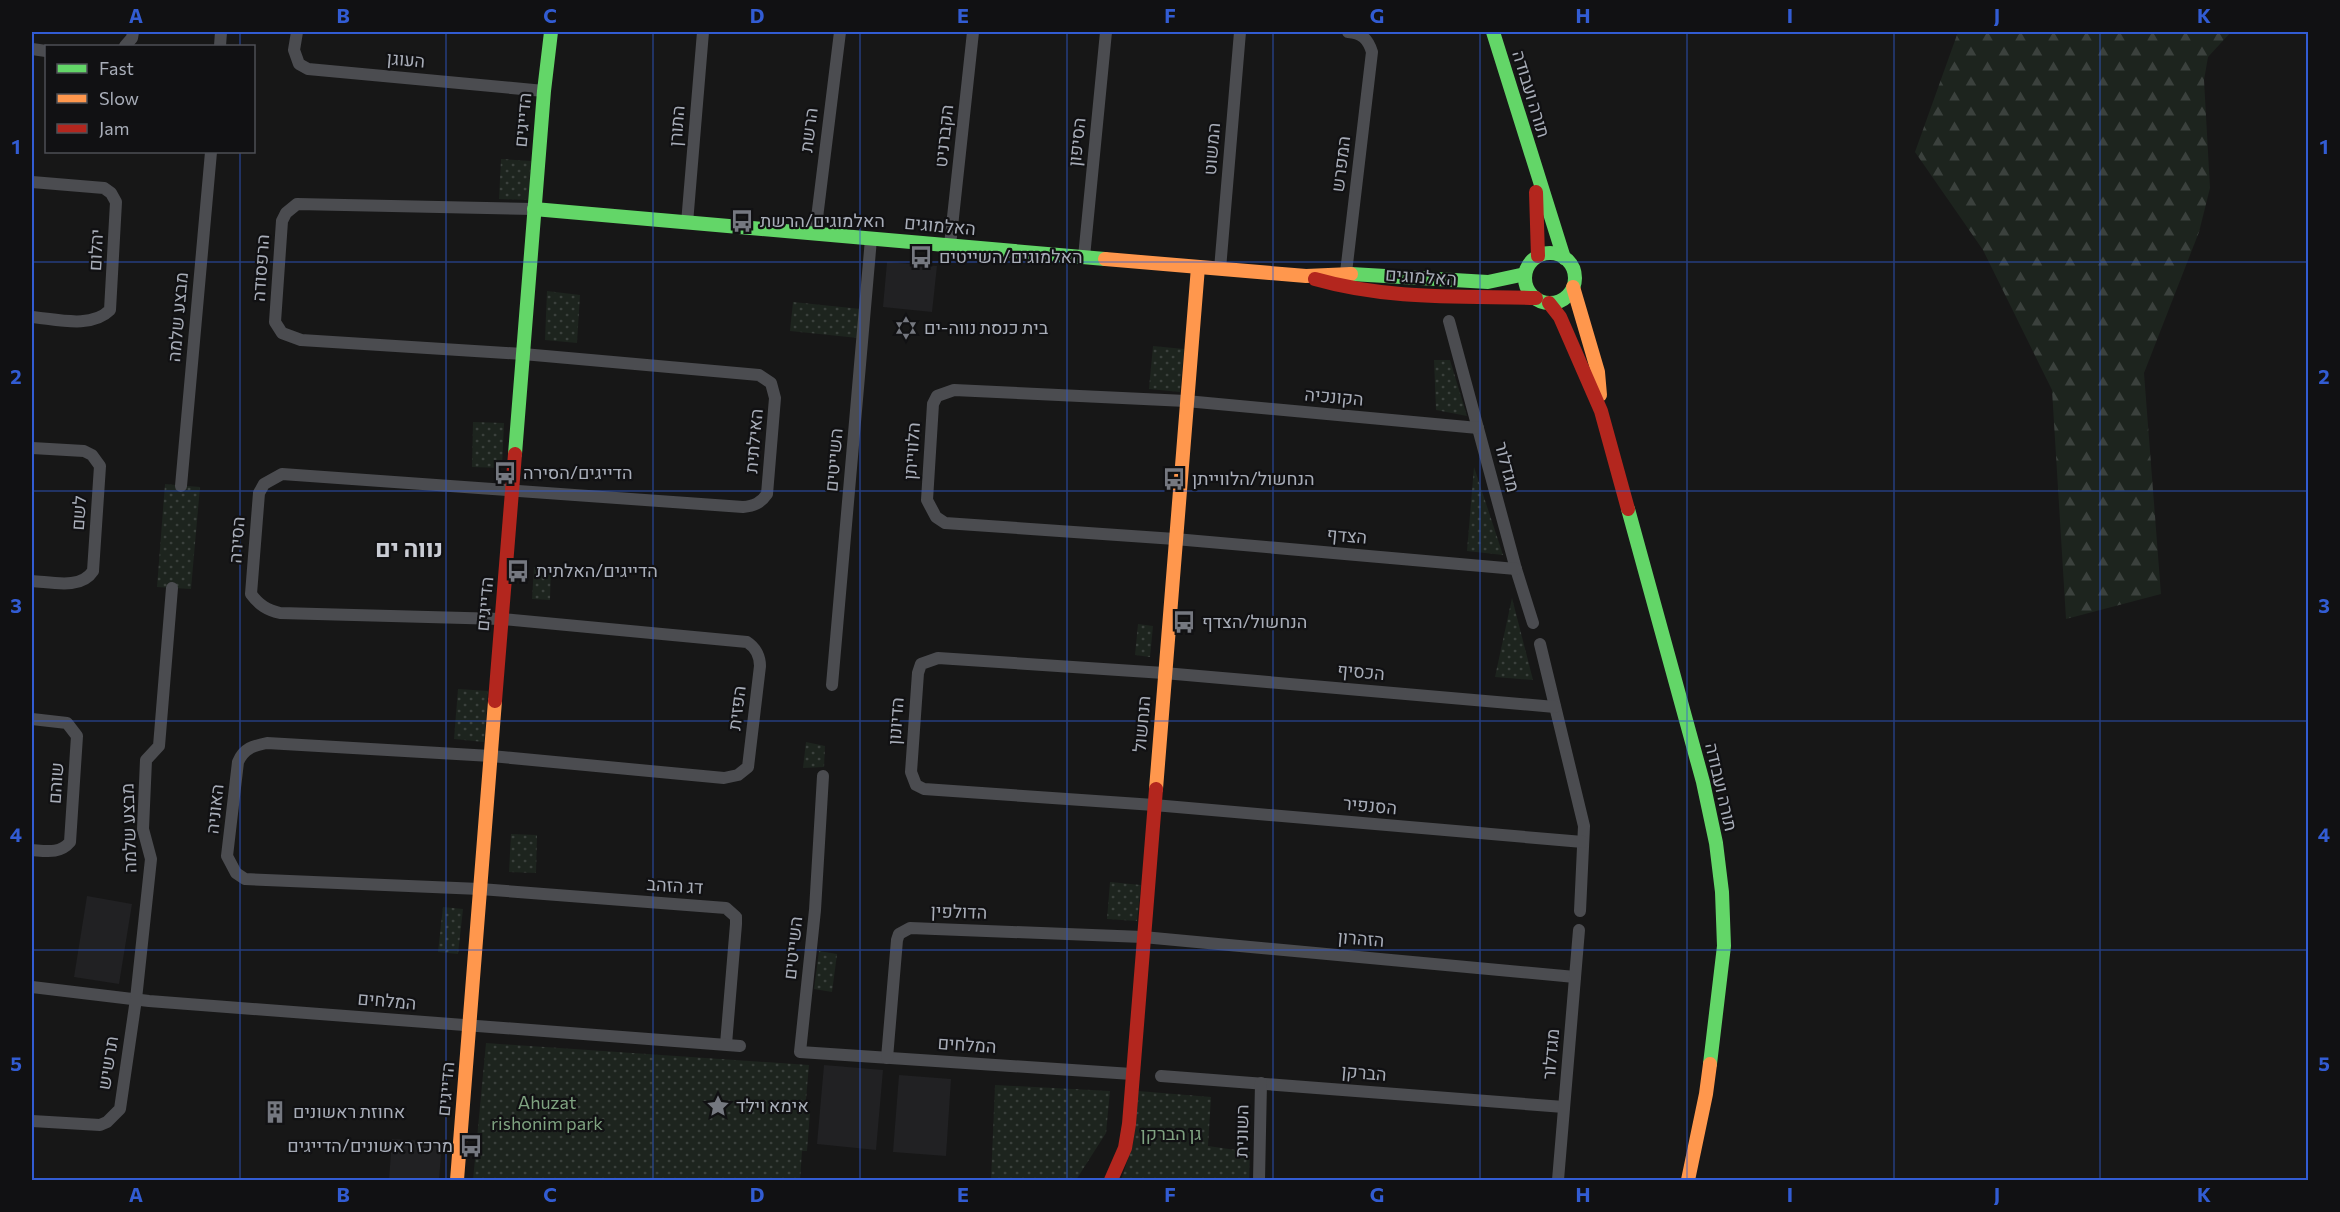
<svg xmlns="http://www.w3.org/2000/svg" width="2340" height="1212" font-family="Commissioner,Heebo,sans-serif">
<defs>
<pattern id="forest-firs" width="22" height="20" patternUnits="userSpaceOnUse" patternTransform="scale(1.5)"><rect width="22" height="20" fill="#1d241e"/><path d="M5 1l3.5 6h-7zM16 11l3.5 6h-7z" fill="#3b413d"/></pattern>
<pattern id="park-dots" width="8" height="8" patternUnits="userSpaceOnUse" patternTransform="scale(1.5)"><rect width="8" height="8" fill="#1d241e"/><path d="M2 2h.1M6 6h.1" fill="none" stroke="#3b413d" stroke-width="1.8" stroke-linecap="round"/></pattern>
</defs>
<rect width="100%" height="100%" fill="#171717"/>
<!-- built -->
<g fill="#212123">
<polygon points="887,262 937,266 932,312 883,307"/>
<polygon points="87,896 132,904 119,984 74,977"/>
<polygon points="824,1065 883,1070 876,1150 817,1144"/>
<polygon points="899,1075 951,1079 946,1156 893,1152"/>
<polygon points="392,1139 442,1142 439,1180 389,1180"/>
</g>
<!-- forest -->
<polygon fill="url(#forest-firs)" points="1958,32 2231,32 2208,57 2204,80 2210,188 2199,232 2144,373 2161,594 2066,619 2052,390 1983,250 1915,152"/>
<!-- park -->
<g fill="url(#park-dots)">
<polygon points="501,159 531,161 528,200 499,199"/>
<polygon points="547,291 580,295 577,343 545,340"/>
<polygon points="793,302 861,309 858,338 790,331"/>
<polygon points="1153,346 1184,349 1180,392 1149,389"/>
<polygon points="1434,360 1450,360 1467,416 1436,410"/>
<polygon points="473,422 504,423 502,468 472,467"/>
<polygon points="1474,467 1503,555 1467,551"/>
<polygon points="165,484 200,487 191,589 157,587"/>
<polygon points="534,567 551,567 550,600 532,599"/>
<polygon points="1512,598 1533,680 1495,677"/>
<polygon points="1138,624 1153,626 1150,657 1135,655"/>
<polygon points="458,689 488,691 484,742 454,739"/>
<polygon points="806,742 825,746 824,767 803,768"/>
<polygon points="511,834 537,835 536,873 509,872"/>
<polygon points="1110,882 1141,885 1137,921 1107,919"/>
<polygon points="443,907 463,909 458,954 438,952"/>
<polygon points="819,951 837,954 832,992 814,989"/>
<polygon points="486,1043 809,1065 805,1111 810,1112 807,1151 802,1151 800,1180 473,1180"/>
<polygon points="995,1085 1110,1091 1106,1133 1076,1180 991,1180"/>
<polygon points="1138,1091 1211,1097 1208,1146 1250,1152 1249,1180 1121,1180 1133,1144"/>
</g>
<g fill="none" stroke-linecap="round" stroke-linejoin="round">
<!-- street -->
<g stroke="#4b4c50" stroke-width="12">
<polyline points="297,32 294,50 299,64 308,69 544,91"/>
<polyline points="125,46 132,38 133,32"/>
<polyline points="220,46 221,32"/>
<polyline points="32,49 46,51"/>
<path d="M32 182 104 188 111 193 116 202 110 310C91 329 56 319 32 317"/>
<path d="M534 209 297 204 286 213 282 221 275 322 282 333 301 340 523 354 759 375 771 383 775 398 767 494C761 503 754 506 743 507L282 474 264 484 259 493 251 594C259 605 267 610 280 613L502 619 747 642C755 647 760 656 760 666L748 767 738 775 724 778 491 756 267 743C253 746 244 748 238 762L227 856 236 873 245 879 480 889 726 908 736 917V924L726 1044"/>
<polyline points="687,223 703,32"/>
<polyline points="815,234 840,32"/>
<polyline points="950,245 973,32"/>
<polyline points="1084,257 1106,32"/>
<polyline points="1220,269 1240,32"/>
<path d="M1345 281 1372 52C1368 39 1362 33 1348 32"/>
<polyline points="1449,321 1516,569 1533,623"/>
<polyline points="1478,428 1186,401 954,390 937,396 933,404 927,500 936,517 945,523 1175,539 1516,569"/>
<path d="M32 448 84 451 92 455 100 466 93 571C81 590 51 582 32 581"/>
<polyline points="181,486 211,152"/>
<polyline points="1540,644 1584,826 1580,911"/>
<polyline points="832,685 871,239"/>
<polyline points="1555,707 1164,673 938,658 921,664 918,673 911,772 916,785 924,789 1154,805 1583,842"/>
<path d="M32 719 67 723 77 736 70 842C60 854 46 851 32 850"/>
<polyline points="823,776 815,910 800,1052 1132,1074"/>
<polyline points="32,987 149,1001 740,1046"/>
<polyline points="887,1058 897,940 899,934 910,928 1143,937 1575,977"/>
<polyline points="1161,1076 1564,1107"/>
<polyline points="32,1121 100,1125 107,1122 120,1109 136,999 151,859 143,829 146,760 159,746 172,588"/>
<polyline points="1259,1180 1261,1083"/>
<polyline points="1558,1180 1579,930"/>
</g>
<!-- fast -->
<g stroke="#63d668" stroke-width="14">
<polyline points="1493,32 1564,258"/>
<polyline points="534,209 1105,259"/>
<circle cx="1550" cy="278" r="25"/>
<polyline points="1351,274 1488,282 1525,274"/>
<polyline points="515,454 544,91 551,32"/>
<polyline points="1628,509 1703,782 1716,843 1722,892 1724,946 1710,1064"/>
</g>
<!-- slow -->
<g stroke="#ff974d" stroke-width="14">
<polyline points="1105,259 1306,276 1351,274"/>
<polyline points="1573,287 1598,372 1600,395"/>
<polyline points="1156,789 1198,267"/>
<polyline points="457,1180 495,701"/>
<polyline points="1688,1180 1706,1094 1710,1064"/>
</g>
<!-- jam -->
<g stroke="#b3261e" stroke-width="14">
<polyline points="1536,192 1538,256"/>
<path d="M1315 279C1388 300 1461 296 1536 298"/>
<polyline points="1549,303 1560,317 1601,411 1628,509"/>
<polyline points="495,701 515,454"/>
<polyline points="1111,1180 1125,1148 1129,1124 1156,789"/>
</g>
</g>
<!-- grid -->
<path fill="none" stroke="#325cd3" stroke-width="1.5" stroke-opacity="0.55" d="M240 32V46M446 32V1180M653 32V1180M860 32V1180M1067 32V1180M1273 32V1180M1480 32V1180M1687 32V1180M1894 32V1180M2100 32V1180M240 152V1180M32 262H2308M32 491H2308M32 721H2308M32 950H2308"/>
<!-- icons -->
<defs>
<g id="bus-bare" transform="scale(1.8)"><path d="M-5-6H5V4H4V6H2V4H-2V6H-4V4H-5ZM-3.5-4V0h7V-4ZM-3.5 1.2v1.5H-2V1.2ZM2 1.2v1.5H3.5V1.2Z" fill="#757880" stroke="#111113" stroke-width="2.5" paint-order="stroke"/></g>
<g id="synagogue-bare" transform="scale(1.8)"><path d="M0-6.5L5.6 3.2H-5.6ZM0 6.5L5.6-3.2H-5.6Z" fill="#757880" stroke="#111113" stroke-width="2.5" paint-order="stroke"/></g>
<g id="sight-bare" transform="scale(1.8)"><path d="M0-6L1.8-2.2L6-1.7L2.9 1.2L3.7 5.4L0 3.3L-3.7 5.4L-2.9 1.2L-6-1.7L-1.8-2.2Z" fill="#757880" stroke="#111113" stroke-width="2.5" paint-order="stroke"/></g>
<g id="building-bare" transform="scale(1.8)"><path d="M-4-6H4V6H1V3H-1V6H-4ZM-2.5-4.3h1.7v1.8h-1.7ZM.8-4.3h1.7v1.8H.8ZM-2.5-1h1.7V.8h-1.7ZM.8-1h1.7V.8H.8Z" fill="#757880" stroke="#111113" stroke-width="2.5" paint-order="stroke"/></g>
</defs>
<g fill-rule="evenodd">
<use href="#bus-bare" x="742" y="221"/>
<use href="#bus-bare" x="921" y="257"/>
<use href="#synagogue-bare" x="906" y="328"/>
<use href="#bus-bare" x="505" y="473"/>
<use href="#bus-bare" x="1174" y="479"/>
<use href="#bus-bare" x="518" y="571"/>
<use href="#bus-bare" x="1184" y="622"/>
<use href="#sight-bare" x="718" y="1106"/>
<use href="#building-bare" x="275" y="1112"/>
<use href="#bus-bare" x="471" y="1146"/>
</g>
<g text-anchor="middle" stroke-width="4.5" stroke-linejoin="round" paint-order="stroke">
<!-- street labels -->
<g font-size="18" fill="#a8adb8" stroke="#111113">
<text transform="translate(406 60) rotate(5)" y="6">העוגן</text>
<text transform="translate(1531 94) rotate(73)" y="6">תורה ועבודה</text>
<text transform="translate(523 120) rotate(-85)" y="6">הדייגים</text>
<text transform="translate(677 126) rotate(-85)" y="6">התורן</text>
<text transform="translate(809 130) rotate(-83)" y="6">הרשת</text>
<text transform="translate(944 136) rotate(-84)" y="6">הקברניט</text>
<text transform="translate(1077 142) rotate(-84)" y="6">הסיפון</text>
<text transform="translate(1212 149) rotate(-85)" y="6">המשוט</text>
<text transform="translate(1341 164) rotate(-83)" y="6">המפרש</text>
<text transform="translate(940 226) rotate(5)" y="6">האלמוגים</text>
<text transform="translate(96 250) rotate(-87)" y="6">יהלום</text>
<text transform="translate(261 268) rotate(-86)" y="6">הרפסודה</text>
<text transform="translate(1421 277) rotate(4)" y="6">האלמוגים</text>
<text transform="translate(178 317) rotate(-85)" y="6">מבצע שלמה</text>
<text transform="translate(1334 397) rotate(5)" y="6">הקונכיה</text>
<text transform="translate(754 441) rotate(-85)" y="6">האילתית</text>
<text transform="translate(912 451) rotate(-86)" y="6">הלווייתן</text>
<text transform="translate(834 460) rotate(-85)" y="6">השייטים</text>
<text transform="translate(1507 467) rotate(75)" y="6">מגדלור</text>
<text transform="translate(79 513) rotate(-86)" y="6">לשם</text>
<text transform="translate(1347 536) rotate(5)" y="6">הצדף</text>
<text transform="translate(237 540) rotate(-86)" y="6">הסירה</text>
<text transform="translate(485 604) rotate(-85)" y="6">הדייגים</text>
<text transform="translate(1361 672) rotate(5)" y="6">הכסיף</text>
<text transform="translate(737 708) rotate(-83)" y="6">הפזית</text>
<text transform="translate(896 721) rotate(-86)" y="6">הדיונון</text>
<text transform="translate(1142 724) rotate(-85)" y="6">הנחשול</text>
<text transform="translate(56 783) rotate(-86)" y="6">שוהם</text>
<text transform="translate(1721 787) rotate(77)" y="6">תורה ועבודה</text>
<text transform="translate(1370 806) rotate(5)" y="6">הסנפיר</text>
<text transform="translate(215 809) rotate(-84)" y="6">האוניה</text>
<text transform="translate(129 828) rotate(-92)" y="6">מבצע שלמה</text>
<text transform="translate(675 886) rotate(4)" y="6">דג הזהב</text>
<text transform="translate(959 912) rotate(2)" y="6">הדולפין</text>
<text transform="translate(1361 939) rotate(5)" y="6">הזהרון</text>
<text transform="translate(793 948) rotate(-84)" y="6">השייטים</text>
<text transform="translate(387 1001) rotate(5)" y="6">המלחים</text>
<text transform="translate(967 1045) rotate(4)" y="6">המלחים</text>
<text transform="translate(1551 1054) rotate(-85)" y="6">מגדלור</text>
<text transform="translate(108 1063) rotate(-81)" y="6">תרשיש</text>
<text transform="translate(1364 1073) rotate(5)" y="6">הברקן</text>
<text transform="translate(446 1089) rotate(-85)" y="6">הדייגים</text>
<text transform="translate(1242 1131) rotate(-89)" y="6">השונית</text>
</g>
<!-- poi labels -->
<g font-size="18" fill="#a8adb8" stroke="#111113" text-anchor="start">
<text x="760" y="227">האלמוגים/הרשת</text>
<text x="939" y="263">האלמוגים/השייטים</text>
<text x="924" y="334">בית כנסת נווה-ים</text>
<text x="523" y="479">הדייגים/הסירה</text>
<text x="1192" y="485">הנחשול/הלווייתן</text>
<text x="536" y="577">הדייגים/האלתית</text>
<text x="1202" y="628">הנחשול/הצדף</text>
<text x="736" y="1112">אימא וילד</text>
<text x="293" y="1118">אחוזת ראשונים</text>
<text x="453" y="1152" text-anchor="end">מרכז ראשונים/הדייגים</text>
</g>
<!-- park labels -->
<g font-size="18" fill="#7fa381" stroke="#111113">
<text x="547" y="1109">Ahuzat<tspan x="547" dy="21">rishonim park</tspan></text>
<text x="1171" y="1140">גן הברקן</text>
</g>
<!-- district labels -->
<g font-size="24" font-weight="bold" fill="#c9ccd4" stroke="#111113">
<text x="409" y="557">נווה ים</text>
</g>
</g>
<!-- border -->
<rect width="2340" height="1212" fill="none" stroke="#111113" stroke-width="66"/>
<!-- legend -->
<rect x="45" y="45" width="210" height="108" fill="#111113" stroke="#4d4f55" stroke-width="1.5"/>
<rect x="57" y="64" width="30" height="9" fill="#63d668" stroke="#4d4f55" stroke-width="1.5"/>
<text x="99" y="75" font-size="18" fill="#a8adb8">Fast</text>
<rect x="57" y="94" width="30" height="9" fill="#ff974d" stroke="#4d4f55" stroke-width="1.5"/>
<text x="99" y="105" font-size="18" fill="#a8adb8">Slow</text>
<rect x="57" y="124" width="30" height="9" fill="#b3261e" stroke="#4d4f55" stroke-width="1.5"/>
<text x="99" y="135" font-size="18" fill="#a8adb8">Jam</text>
<rect x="33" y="33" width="2274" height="1146" fill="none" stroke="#325cd3" stroke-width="2"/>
<g font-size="20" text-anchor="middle" font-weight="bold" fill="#325cd3">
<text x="136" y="23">A</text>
<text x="343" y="23">B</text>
<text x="550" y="23">C</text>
<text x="757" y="23">D</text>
<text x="963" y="23">E</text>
<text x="1170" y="23">F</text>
<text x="1377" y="23">G</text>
<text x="1583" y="23">H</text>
<text x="1790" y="23">I</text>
<text x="1997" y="23">J</text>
<text x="2204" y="23">K</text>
<text x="16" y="154">1</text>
<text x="2324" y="154">1</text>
<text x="16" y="384">2</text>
<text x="2324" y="384">2</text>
<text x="16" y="613">3</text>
<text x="2324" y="613">3</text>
<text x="16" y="842">4</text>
<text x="2324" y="842">4</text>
<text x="16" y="1071">5</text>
<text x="2324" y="1071">5</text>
<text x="136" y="1202">A</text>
<text x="343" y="1202">B</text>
<text x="550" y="1202">C</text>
<text x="757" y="1202">D</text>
<text x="963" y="1202">E</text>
<text x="1170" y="1202">F</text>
<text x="1377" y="1202">G</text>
<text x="1583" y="1202">H</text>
<text x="1790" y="1202">I</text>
<text x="1997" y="1202">J</text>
<text x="2204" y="1202">K</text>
</g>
</svg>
